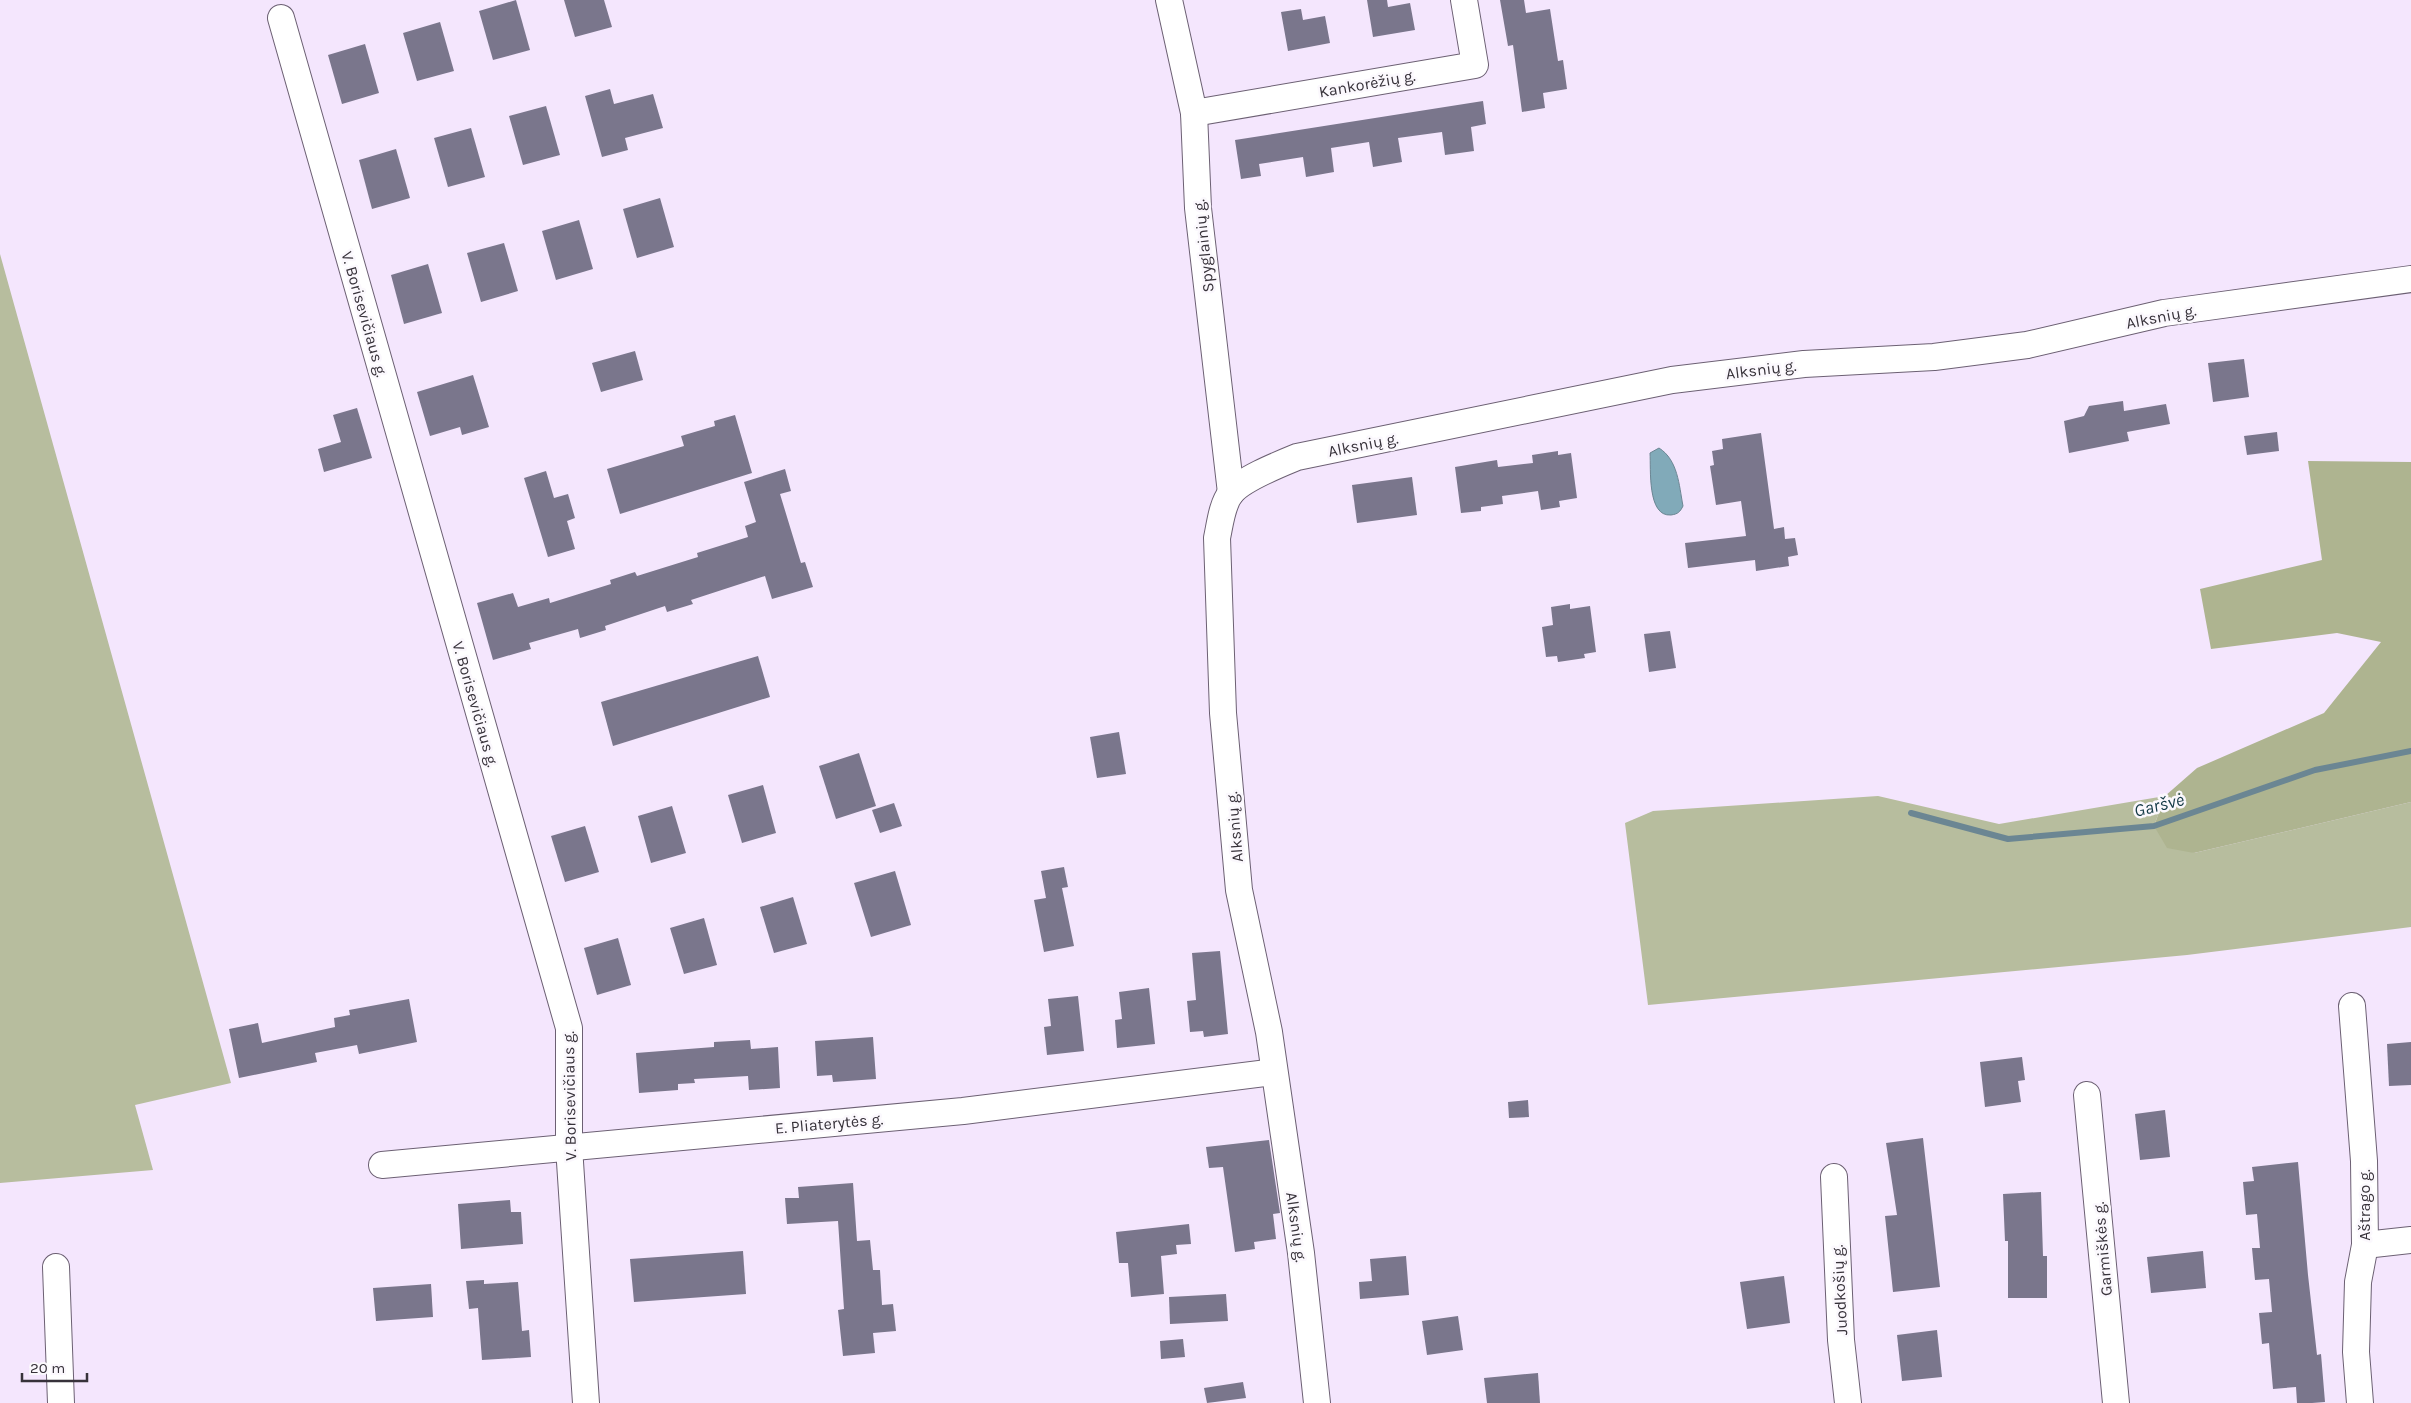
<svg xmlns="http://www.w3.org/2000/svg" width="2411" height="1403" font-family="Karla,sans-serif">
<rect width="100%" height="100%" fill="#f4e6fd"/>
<!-- green -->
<g fill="#b7bd9e">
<polygon points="0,254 231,1083 135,1105 153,1170 0,1183"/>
<polygon points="1878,796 1999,824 2165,796 2154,826 2194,853 2411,802 2411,927 2187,955 1648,1005 1625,823 1653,811"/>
</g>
<!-- forest -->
<polygon fill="#aeb490" points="2308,461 2411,462 2411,802 2194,853 2167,848 2154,826 2165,796 2197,768 2324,713 2381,642 2337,633 2211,649 2200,589 2322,560"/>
<!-- water -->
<path fill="#81aab9" stroke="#6b8693" d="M1659 448C1678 460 1679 485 1683 506 1680 512 1678 514 1671 515 1647 517 1651 469 1650 453Z"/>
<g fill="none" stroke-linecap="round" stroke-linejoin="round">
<!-- stream -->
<polyline stroke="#6b8693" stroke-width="6" points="1911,813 2008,839 2154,826 2315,770 2411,751"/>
</g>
<!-- building -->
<g fill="#7a768c">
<polygon points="516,0 530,50 493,60 479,11"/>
<polygon points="564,0 604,0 612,27 575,37"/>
<polygon points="1367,0 1387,0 1388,7 1410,3 1415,30 1373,37"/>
<polygon points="1500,0 1524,0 1526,13 1550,9 1558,61 1563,60 1567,89 1543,93 1545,108 1522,112 1513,45 1508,46"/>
<polygon points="1301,9 1303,20 1325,16 1330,43 1288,51 1281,12"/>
<polygon points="440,22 454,71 417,81 403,33"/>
<polygon points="365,44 379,93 342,104 328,55"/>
<polygon points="610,89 614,104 653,94 663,128 625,138 628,150 602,157 585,96"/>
<polygon points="1483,101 1486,124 1471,127 1474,151 1445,155 1442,132 1398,138 1402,162 1373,167 1369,142 1331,148 1334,172 1306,177 1303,157 1259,164 1261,176 1241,179 1235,140"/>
<polygon points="546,106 560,155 523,165 509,116"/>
<polygon points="471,128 485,177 448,187 434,138"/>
<polygon points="396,149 410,198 372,209 359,160"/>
<polygon points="660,198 674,247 637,258 623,209"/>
<polygon points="579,220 593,269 556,280 542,231"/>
<polygon points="504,243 518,291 481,302 467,253"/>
<polygon points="428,264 442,313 404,324 391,275"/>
<polygon points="635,351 643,380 601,392 592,363"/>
<polygon points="2244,359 2249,397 2213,402 2208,363"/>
<polygon points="473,375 489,427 462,435 460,427 430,436 417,392"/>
<polygon points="2123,401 2124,411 2166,404 2170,424 2127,432 2129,441 2069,453 2064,421 2084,416 2089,406"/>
<polygon points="357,408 372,458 324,472 318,449 341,442 333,415"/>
<polygon points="735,415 752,473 620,514 607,469 684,446 681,436 715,426 714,421"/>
<polygon points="2277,432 2279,451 2247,455 2244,436"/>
<polygon points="1761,433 1774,529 1784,527 1785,539 1795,538 1798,555 1788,557 1789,566 1756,571 1755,560 1688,568 1685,543 1746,536 1741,501 1716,505 1710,466 1714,465 1712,451 1723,449 1722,439"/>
<polygon points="1558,451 1558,455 1571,453 1577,498 1559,501 1560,507 1541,510 1538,491 1502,496 1503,504 1481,507 1481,511 1461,513 1455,467 1497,460 1498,467 1533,463 1532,455"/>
<polygon points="785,469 791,491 780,494 801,563 805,562 813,587 772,599 765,576 691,600 693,604 667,612 665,606 605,626 606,630 580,638 578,629 529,643 531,649 493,660 477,603 513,593 518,607 549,598 550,603 611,584 610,580 635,572 637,576 698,557 697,553 748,537 745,526 756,522 744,482"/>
<polygon points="546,471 554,498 568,494 575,518 567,521 575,549 548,557 524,478"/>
<polygon points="1412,477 1417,515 1357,523 1352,485"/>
<polygon points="1570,604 1570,609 1590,606 1596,652 1584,654 1585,658 1558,662 1557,656 1546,657 1542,627 1553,625 1551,607"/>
<polygon points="1670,631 1676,668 1649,672 1644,634"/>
<polygon points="758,656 770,697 613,746 601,702"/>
<polygon points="1119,732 1126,774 1097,778 1090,737"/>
<polygon points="859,753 876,806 836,819 819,766"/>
<polygon points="763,785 776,833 742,843 728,795"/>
<polygon points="894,803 902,826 880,833 872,810"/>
<polygon points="672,806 686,853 651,863 638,816"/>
<polygon points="585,826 599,872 565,882 551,836"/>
<polygon points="1064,867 1068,887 1062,888 1074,946 1044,952 1034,900 1046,898 1041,871"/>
<polygon points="895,871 911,925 871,937 854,883"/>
<polygon points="793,897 807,944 774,953 760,907"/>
<polygon points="704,918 717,965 684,974 670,928"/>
<polygon points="618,938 631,985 597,995 584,948"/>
<polygon points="1220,951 1228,1034 1204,1037 1203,1031 1190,1032 1187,1001 1196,1000 1192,953"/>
<polygon points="1149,988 1155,1044 1117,1048 1115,1020 1122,1019 1119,992"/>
<polygon points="1078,996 1084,1051 1047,1055 1044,1027 1051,1026 1048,999"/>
<polygon points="409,999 417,1042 359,1054 357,1045 315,1053 317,1062 239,1078 229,1029 258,1023 262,1043 335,1027 334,1018 350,1015 349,1010"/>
<polygon points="873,1037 876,1079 833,1082 832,1075 817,1076 815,1041"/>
<polygon points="750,1040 751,1049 778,1047 780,1088 749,1090 748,1076 694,1079 695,1083 678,1084 678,1090 639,1093 636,1053 714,1047 714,1042"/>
<polygon points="2411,1042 2411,1085 2389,1086 2387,1044"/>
<polygon points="2022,1057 2025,1080 2018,1081 2021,1102 1985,1107 1980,1062"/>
<polygon points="1528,1100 1529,1117 1509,1118 1508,1102"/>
<polygon points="2165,1110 2170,1157 2140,1160 2135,1114"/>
<polygon points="1923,1138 1940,1287 1893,1292 1885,1216 1897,1215 1886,1143"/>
<polygon points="1269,1140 1280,1213 1273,1214 1276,1239 1254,1242 1255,1249 1235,1252 1223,1167 1209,1168 1206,1147"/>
<polygon points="2298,1162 2308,1275 2317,1355 2321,1354 2325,1402 2312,1403 2297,1403 2296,1387 2273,1389 2269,1343 2262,1344 2259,1313 2272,1312 2269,1279 2255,1280 2252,1248 2260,1248 2257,1214 2246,1215 2243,1182 2254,1181 2252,1167"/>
<polygon points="853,1183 857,1241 870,1240 873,1270 880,1270 882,1305 893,1304 896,1331 873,1333 875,1353 843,1356 838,1310 844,1309 838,1221 787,1224 785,1198 799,1198 798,1187"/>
<polygon points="2041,1192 2043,1256 2047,1256 2047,1298 2008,1298 2008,1241 2005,1241 2003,1194"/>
<polygon points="510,1200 511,1212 521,1212 523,1244 461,1249 458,1204"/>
<polygon points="1189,1224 1191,1244 1176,1245 1177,1254 1161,1256 1164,1294 1131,1297 1128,1263 1119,1263 1116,1232"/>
<polygon points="743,1251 746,1294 634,1302 630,1259"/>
<polygon points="2203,1251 2206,1288 2151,1293 2147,1257"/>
<polygon points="1406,1256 1409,1295 1360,1299 1359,1282 1372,1281 1370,1259"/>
<polygon points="1784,1276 1790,1323 1747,1329 1740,1282"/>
<polygon points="484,1280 484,1284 518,1282 522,1331 529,1330 531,1357 482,1360 478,1308 469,1309 466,1281"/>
<polygon points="431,1284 433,1317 376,1321 373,1288"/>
<polygon points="1226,1294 1228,1321 1170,1324 1169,1297"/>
<polygon points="1458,1316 1463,1350 1427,1355 1422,1321"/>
<polygon points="1937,1330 1942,1377 1902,1381 1897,1335"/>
<polygon points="1183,1339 1185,1357 1161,1359 1160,1341"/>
<polygon points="1538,1373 1540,1403 1487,1403 1484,1378"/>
<polygon points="1243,1382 1246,1398 1207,1403 1204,1388"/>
</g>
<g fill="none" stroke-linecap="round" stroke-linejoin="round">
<!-- minor casing -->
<g stroke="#6c6073" stroke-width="28">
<g id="minor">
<polyline points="1169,0 1194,113 1198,208 1231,493"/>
<polyline points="281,18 569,1028 569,1147 586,1403"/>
<polyline points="1194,113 1475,65 1464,0"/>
<polyline points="2352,1006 2364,1161 2365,1245 2358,1282 2356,1352 2360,1403"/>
<polyline points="2087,1095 2116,1403"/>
<polyline points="382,1165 963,1111 1274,1072"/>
<polyline points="1834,1177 1841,1340 1848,1403"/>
<polyline points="2365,1245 2411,1240"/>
<polyline points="56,1267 61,1403"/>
<path d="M1317 1403 1301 1253 1269 1032 1239 890 1223 713 1217 538C1220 524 1222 504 1231 493 1242 479 1280 464 1297 457L1672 380 1804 364 1934 357 2027 345 2164 313 2411 279"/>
</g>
</g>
<!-- minor -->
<use href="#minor" stroke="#fff" stroke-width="26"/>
</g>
<g text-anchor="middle" stroke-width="5" stroke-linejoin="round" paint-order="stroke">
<!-- street labels -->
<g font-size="16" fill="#37323a" stroke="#fbf8fd">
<text transform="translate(1367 83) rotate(-10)" y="6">Kankorėžių g.</text>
<text transform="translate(1203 246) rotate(-96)" y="6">Spyglainių g.</text>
<text transform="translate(365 314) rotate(74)" y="6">V. Borisevičiaus g.</text>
<text transform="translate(2161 316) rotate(-11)" y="6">Alksnių g.</text>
<text transform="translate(1761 369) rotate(-7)" y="6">Alksnių g.</text>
<text transform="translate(1363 444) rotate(-11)" y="6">Alksnių g.</text>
<text transform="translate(476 704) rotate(74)" y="6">V. Borisevičiaus g.</text>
<text transform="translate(1234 827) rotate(-95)" y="6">Alksnių g.</text>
<text transform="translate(569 1096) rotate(-91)" y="6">V. Borisevičiaus g.</text>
<text transform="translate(829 1123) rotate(-5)" y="6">E. Pliaterytės g.</text>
<text transform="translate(2364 1205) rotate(-90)" y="6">Aštrago g.</text>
<text transform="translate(1297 1227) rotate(82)" y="6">Alksnių g.</text>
<text transform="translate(2102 1249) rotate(-95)" y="6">Garmiškės g.</text>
<text transform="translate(1839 1290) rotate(-93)" y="6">Juodkošių g.</text>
</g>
<!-- water labels -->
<g font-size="18" font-style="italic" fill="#143a46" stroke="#fbf8fd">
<text transform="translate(2159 805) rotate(-14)" y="6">Garšvė</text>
</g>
</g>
<!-- scale -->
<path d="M22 1373v8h65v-8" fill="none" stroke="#37323a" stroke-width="2.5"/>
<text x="30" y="1373" font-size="15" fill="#37323a" stroke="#fbf8fd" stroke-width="4" paint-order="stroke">20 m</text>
</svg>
